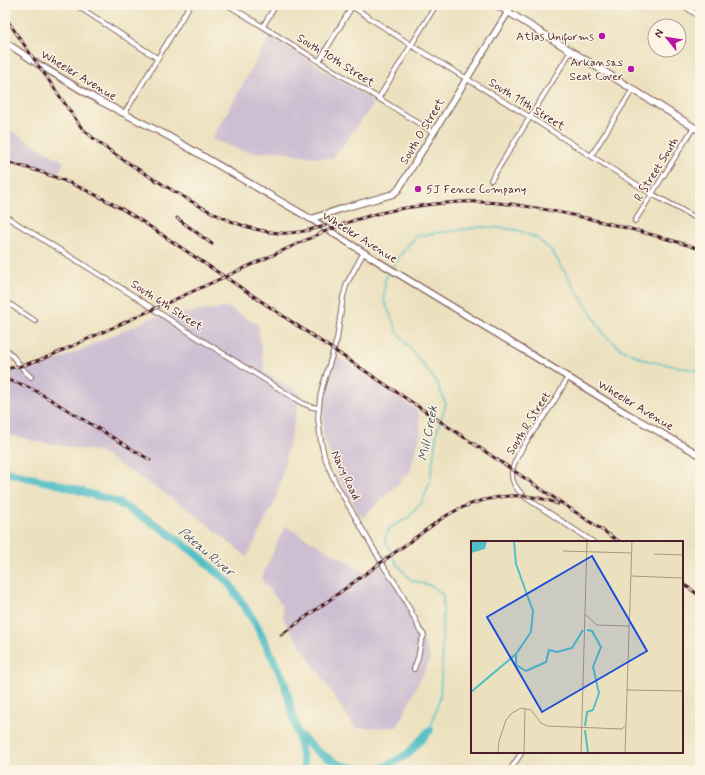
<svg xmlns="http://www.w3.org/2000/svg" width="705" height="775" font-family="Mynerve,sans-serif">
<rect width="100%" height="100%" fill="#fcf5e5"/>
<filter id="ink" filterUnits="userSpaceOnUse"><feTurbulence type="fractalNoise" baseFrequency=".025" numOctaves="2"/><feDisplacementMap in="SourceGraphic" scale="8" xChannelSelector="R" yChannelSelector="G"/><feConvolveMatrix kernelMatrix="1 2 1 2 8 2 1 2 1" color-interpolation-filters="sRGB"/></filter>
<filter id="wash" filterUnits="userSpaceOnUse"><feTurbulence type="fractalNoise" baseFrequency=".012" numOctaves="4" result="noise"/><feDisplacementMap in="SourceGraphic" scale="16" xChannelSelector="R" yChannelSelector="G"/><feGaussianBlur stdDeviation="0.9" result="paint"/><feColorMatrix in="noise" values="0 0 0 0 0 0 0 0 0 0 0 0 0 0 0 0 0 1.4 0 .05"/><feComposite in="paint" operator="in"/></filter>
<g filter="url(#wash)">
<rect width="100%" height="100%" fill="#ece1bf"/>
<!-- industrial -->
<g fill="#cdbed2">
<polygon points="270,36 371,100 372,106 332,159 300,155 278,151 255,153 240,150 212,139"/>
<polygon points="5,127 64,162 58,173 5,160"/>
<polygon points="227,307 258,325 265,373 301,394 276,499 247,557 187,508 100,452 33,441 5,433 5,372 37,369 152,318"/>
<polygon points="338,357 418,411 421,432 410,472 362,518 337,477 323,434 324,403"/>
<polygon points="285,526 367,573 379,562 410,608 430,659 397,727 355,728 284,620 282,605 261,579"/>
</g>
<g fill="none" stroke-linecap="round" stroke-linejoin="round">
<!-- stream -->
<g stroke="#51bfc6" stroke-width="1.5">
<polyline points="392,268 401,254 416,236 481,227 501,228 517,230 536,238 551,250 604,334 621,349 648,361 700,371"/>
<polyline points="390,271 385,279 384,300 398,333 436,381 446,404 437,431 430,482 422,502 408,518 389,528 385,539 396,563 411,580 432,586 443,595 442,661 440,697 430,730"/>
</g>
<!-- river -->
<g stroke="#51bfc6" stroke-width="8">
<polyline points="5,472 61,485 117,502 160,527 195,553 228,582 256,624 284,681 298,734 305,770"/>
<polyline points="298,734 318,752 340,765 361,770 384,768 408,754 430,730"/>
</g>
</g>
</g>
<g filter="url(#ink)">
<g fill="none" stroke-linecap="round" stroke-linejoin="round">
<!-- street casing -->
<g stroke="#83635f" stroke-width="6">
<g id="street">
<polyline points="76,5 157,58"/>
<polyline points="228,5 433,132"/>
<polyline points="350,5 411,45 530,117 591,156 652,194 696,218"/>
<polyline points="683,5 700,17"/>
<polyline points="508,12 513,5"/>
<polyline points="263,26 276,5"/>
<polyline points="319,61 353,5"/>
<polyline points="378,99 436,5"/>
<polyline points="124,114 190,5"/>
<polyline points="591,156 633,89"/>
<polyline points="491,180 571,51"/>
<polyline points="5,216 134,296 176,324 302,403 312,407 319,408"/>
<polyline points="635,221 694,127"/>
<polyline points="364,252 347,283 343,297 337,339 322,388 320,398 318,418 321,442 324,455 329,468 336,484 386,570 398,587 417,623 419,629 424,635 421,642 418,658 414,669"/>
<polyline points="5,301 35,321"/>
<path d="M5 348C15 357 21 369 31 377"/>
<path d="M568 377C562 388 556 399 549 409 539 424 513 456 512 473 511 483 518 491 525 497L593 542"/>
<polyline points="510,770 522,752"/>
</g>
</g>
<!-- secondary casing -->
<g stroke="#83635f" stroke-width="8">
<g id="secondary">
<polyline points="5,42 38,64 98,100 168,136 311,219 382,264 527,352 626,413 700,455"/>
<polyline points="311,219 344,208 393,194 398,190 508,12"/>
</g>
</g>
<!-- primary casing -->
<g stroke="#83635f" stroke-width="8">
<polyline id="primary" points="497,5 700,131"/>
</g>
<!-- street -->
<use href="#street" stroke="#fff" stroke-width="4"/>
<!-- secondary -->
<use href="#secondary" stroke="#fff" stroke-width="5.5"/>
<!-- primary -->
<use href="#primary" stroke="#fff" stroke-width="6"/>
<!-- rail casing -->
<g stroke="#4a1f2b" stroke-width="3">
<g id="rail">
<path d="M5 17 81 127C102 148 127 162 152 178 191 201 233 230 280 233 295 234 310 230 325 226"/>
<path d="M5 162C54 173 95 192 137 218L620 542"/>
<polyline points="177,218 212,244"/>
<path d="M5 369 21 366 48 357 328 230C339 226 350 221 362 218 394 208 427 204 460 202 501 200 546 209 586 218 624 227 663 237 700 249"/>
<polyline points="5,379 26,386 38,392 150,460"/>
<polyline points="682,583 700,596"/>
<path d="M281 635 441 519C475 497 520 488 558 504"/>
</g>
</g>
<!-- rail -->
<use href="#rail" stroke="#fcf5e5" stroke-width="1.5" stroke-dasharray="4.5" stroke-linecap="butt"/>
</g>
</g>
<!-- markers -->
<g fill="#b5179e" stroke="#fcf5e5" stroke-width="1.5">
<circle cx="602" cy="36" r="4"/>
<circle cx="631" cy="69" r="4"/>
<circle cx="418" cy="189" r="4"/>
</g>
<g text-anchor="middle" stroke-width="3" stroke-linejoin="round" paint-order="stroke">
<!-- poi labels -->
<g font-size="12" fill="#4a1f2b" stroke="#fcf5e5" text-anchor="end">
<text x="594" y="40">Atlas Uniforms</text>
<text x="623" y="66">Arkansas<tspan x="623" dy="14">Seat Cover</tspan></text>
<text x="426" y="193" text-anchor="start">5J Fence Company</text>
</g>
<!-- street labels -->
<g font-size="12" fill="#4a1f2b" stroke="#fcf5e5">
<text transform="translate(336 60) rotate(32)" y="4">South 10th Street</text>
<text transform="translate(79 75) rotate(31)" y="4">Wheeler Avenue</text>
<text transform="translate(527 104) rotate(32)" y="4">South 11th Street</text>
<text transform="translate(422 131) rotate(-59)" y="4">South O Street</text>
<text transform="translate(656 169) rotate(-58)" y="4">R Street South</text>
<text transform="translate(360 237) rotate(32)" y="4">Wheeler Avenue</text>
<text transform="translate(167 305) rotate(33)" y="4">South 6th Street</text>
<text transform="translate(636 405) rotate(31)" y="4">Wheeler Avenue</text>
<text transform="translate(528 423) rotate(-58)" y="4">South R Street</text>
<text transform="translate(346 475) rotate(65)" y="4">Navy Road</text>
</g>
<!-- water labels -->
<g font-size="13" font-style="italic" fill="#4c5761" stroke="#fcf5e5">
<text transform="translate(427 433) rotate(-79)" y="5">Mill Creek</text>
<text transform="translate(207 551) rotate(40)" y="5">Poteau River</text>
</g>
</g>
<!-- overview -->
<g transform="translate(471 541)">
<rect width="212" height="212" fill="#ece1bf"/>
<path d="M16 0 14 8 0 12V1Z" fill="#51bfc6"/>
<path fill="none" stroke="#51bfc6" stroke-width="2" d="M45 113V124L55 130M55 130 75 121 78 109 86 111 101 107 112 89M0 151 45 113 60 91 62 70 45 23 43 0M114 185 116 171 122 169 128 152 122 126 130 106 121 90 116 89M114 189 117 212"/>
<path fill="none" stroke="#ab9384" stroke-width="1" d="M92 10 160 12M183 13 212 14M160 35 212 37M115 74 126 84 158 85M156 149 212 150M27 212 28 200 35 179 41 172 50 167 60 169 70 182 76 185 151 188 154 185M53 212 54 168M110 212 116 0M154 212 161 0"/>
<path fill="#1d4ed8" fill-opacity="0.15" stroke="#1d4ed8" stroke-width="2" d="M121 15 176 110 71 171 16 76Z"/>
<rect width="212" height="212" fill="none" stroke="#4a1f2b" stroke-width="2"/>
</g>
<!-- margin -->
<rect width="705" height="775" fill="none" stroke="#fcf5e5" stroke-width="20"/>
<!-- north arrow -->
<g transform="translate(667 38) rotate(300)"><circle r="19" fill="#fcf5e5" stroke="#b59f9b"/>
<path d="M0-3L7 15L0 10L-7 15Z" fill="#b5179e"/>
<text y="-6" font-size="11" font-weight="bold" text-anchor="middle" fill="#4a1f2b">N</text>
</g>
</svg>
